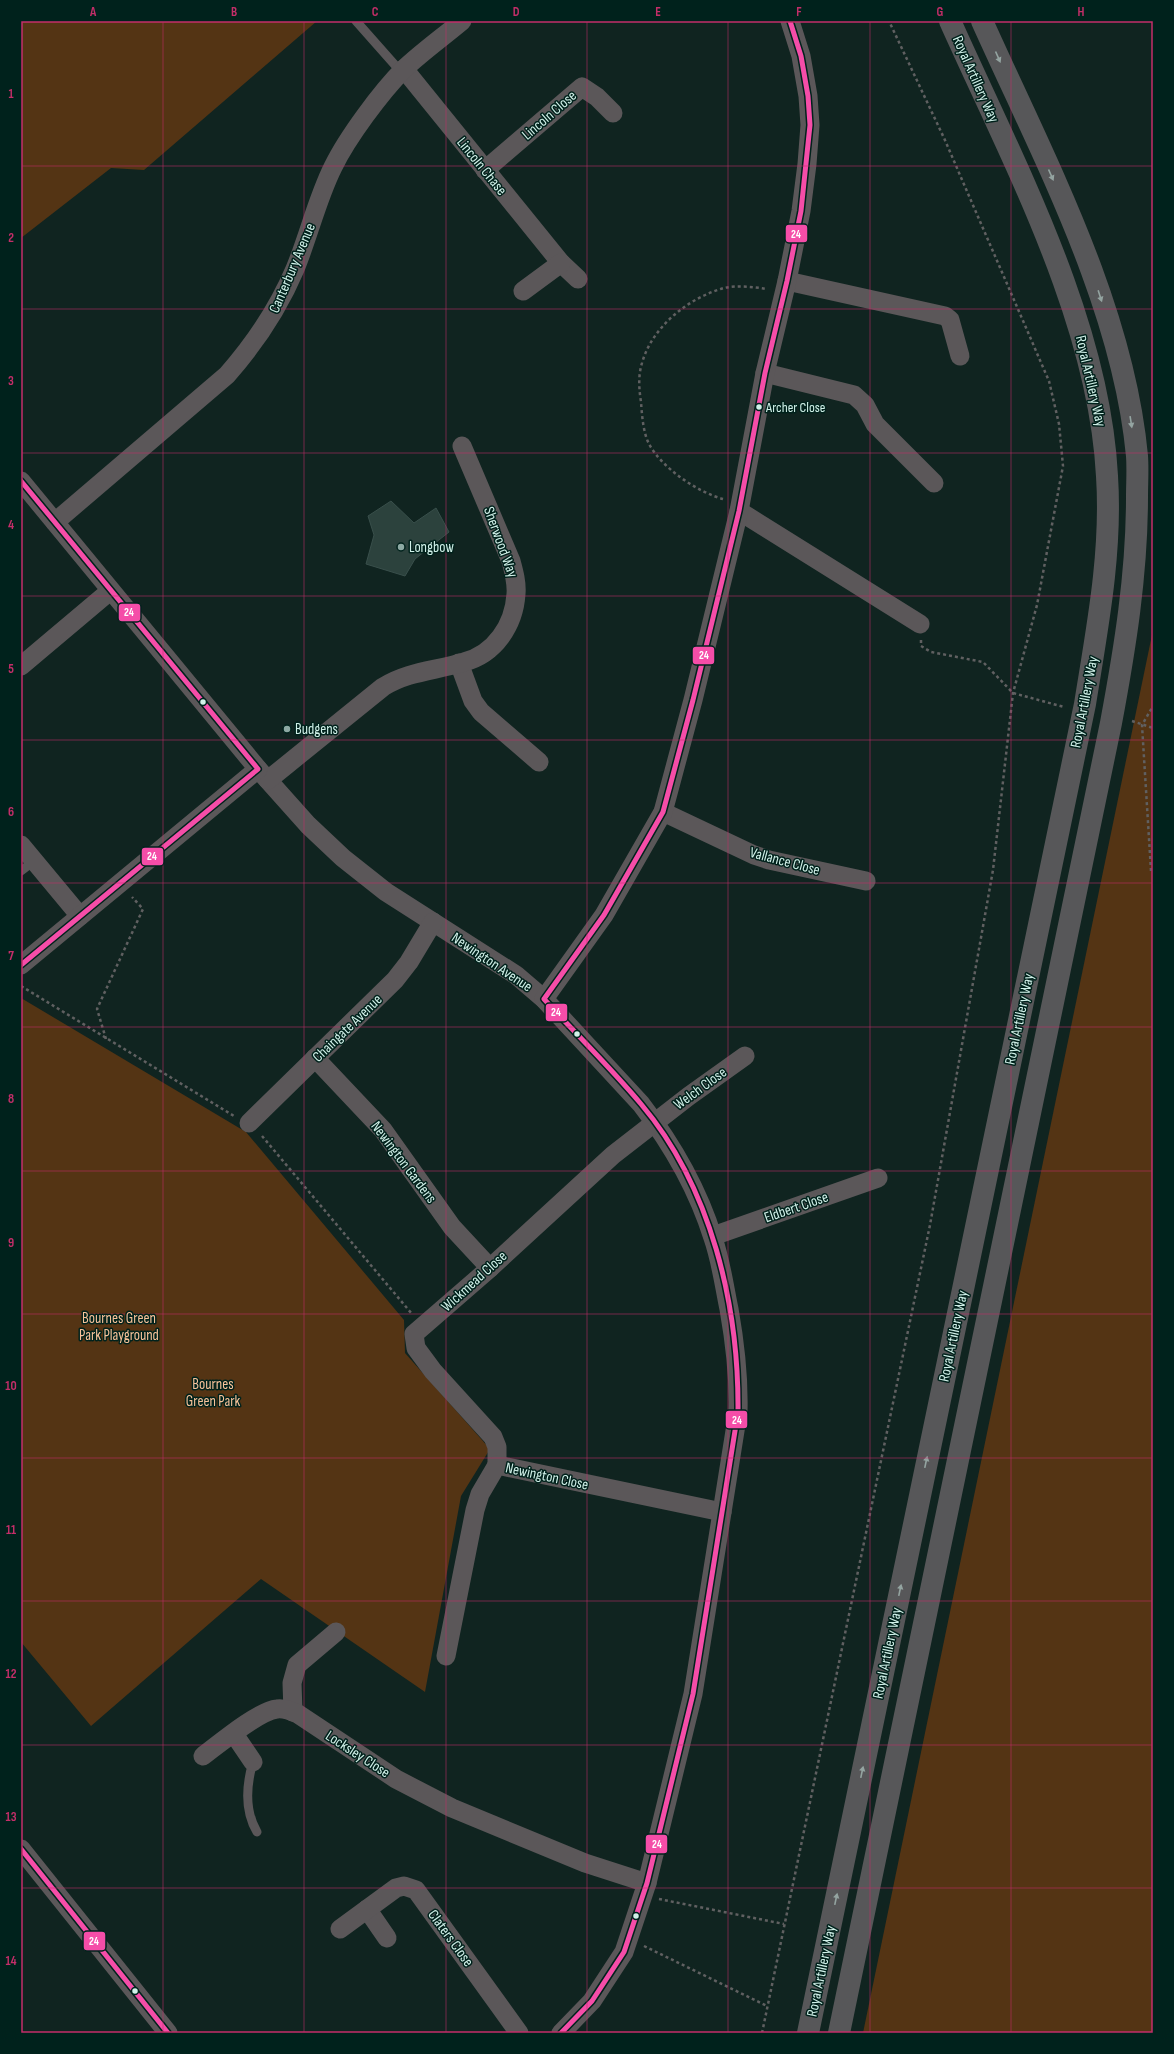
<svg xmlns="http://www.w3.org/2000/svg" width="1174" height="2054" font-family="'Sofia Sans Condensed',sans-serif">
<rect width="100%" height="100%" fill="#102420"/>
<!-- green -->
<g fill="#543414">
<polygon points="21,21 317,21 144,170 111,168 21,238"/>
<polygon points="1153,630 1153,2033 863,2033"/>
<polygon points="21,998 246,1132 404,1320 405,1353 490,1449 461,1496 425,1692 261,1579 91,1726 21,1642"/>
</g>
<!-- building -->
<polygon fill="#2c423d" stroke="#394f4b" points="391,501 414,523 436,508 449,532 415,559 405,576 366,564 374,535 368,516"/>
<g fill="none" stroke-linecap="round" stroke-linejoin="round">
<!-- path -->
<g stroke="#606061" stroke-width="2.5" stroke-dasharray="3 3" stroke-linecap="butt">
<path d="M723 499C697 492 662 468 649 444 643 432 642 415 641 402 639 389 638 376 642 363 652 327 688 298 724 288 737 285 754 287 767 289"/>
<polyline points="921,640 921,646 931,652 983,662 1013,693 1064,707"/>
<polyline points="1132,721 1153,728"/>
<polyline points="1151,871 1142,725 1153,706"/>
<polyline points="21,986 234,1116"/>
<polyline points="106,1039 97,1009 143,909 132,897"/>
<polyline points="262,1136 412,1314"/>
<polyline points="659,1899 784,1924"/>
<polyline points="644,1946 767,2006"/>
<polyline points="762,2033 930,1225 993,870 1013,693 1037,605 1063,466 1059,424 1049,381 944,138 889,21"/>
</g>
<!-- lane -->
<g stroke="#5b5759" stroke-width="9">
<polyline points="356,21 402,73"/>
<polyline points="21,871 34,861"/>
<path d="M253 1762C246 1786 244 1810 257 1832"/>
</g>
<!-- street -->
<g stroke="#5b5759" stroke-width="19">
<polyline points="404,69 561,263 578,279"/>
<polyline points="485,170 582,87 597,97 613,113"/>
<polyline points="787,281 945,316 950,320 960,356"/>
<polyline points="523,291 561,263"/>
<polyline points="765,373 854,395 865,405 875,424 934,483"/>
<path d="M21 481 258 769 308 825 343 858 386 892 516 975 544 999 641 1104C671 1143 698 1190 713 1238 721 1261 724 1285 729 1309 735 1343 739 1377 738 1412L693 1694 647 1883 624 1952 592 2001 561 2033"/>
<polyline points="739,511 920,624"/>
<path d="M55 522 227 375C256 342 278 309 295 269 309 235 317 199 333 167 347 138 381 92 404 69 422 52 443 37 462 21"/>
<polyline points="459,663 473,701 481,712 539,762"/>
<polyline points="21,666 110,591"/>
<path d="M268 780 383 687C409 671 435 671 464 662 495 654 514 625 516 594 517 583 514 572 511 561L462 446"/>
<polyline points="663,812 754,855 769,860 866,881"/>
<polyline points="21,845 80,916"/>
<polyline points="21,965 258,769"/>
<polyline points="544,999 604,915 663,812 693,700 739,511 765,373 787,281 801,211 807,164 810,125 808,96 801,56 790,21"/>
<polyline points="315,1058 383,1130 452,1227 490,1268"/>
<polyline points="249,1123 395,980 409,962 433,922"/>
<polyline points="713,1236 878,1178"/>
<polyline points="497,1465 497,1447 493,1437 433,1371 416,1348 414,1334 490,1268 613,1155 689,1096 745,1056"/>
<polyline points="446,1656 475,1510 480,1494 497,1465 722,1512"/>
<polyline points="293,1712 292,1683 297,1665 336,1632"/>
<polyline points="234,1734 253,1762"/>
<path d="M203 1756C219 1744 258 1711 277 1709 284 1708 291 1711 298 1714L396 1779 452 1808 585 1863 647 1883"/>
<polyline points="21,1849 168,2033"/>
<polyline points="367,1909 387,1938"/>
<polyline points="340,1929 396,1888 404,1886 416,1890 519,2033"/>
</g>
<!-- primary -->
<g stroke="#575759" stroke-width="22">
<path d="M808 2033 1085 704C1097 629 1112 553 1107 476 1099 320 1013 162 950 21"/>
<path d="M839 2033 1111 723C1125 648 1137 574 1137 497 1137 483 1138 469 1137 456 1123 305 1043 157 982 21"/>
</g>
<!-- bus-1 casing -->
<g stroke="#00221c" stroke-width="8">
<g id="bus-1">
<polyline points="21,481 258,769 21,965"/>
<polyline points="21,1849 168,2033"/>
<path d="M561 2033 592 2001 624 1952 647 1883 693 1694 738 1412C739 1305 711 1187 641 1104 610 1067 576 1034 544 999L604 915 663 812 693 700 739 511 765 373 787 281 801 211 810 125 808 96 801 56 790 21"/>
</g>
</g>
<!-- bus-1 -->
<use href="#bus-1" stroke="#f54da8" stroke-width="5"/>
</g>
<!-- one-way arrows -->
<defs><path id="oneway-solid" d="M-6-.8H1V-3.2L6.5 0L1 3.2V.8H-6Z"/></defs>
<g fill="#94a4a1">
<use href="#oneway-solid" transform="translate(998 57) rotate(66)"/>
<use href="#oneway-solid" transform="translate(1051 175) rotate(66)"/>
<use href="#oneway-solid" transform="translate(1100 296) rotate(72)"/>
<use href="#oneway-solid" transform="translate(1131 422) rotate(81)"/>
<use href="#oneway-solid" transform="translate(926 1462) rotate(-78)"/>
<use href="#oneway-solid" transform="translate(900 1590) rotate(-78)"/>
<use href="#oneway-solid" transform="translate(862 1772) rotate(-78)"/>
<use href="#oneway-solid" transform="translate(836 1899) rotate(-78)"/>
</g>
<!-- grid -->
<path fill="none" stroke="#c42e69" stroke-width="1" stroke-opacity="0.55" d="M163 21V2033M304 21V2033M446 21V2033M587 21V2033M728 21V2033M870 21V2033M1011 21V2033M21 166H1153M21 309H1153M21 453H1153M21 596H1153M21 740H1153M21 883H1153M21 1027H1153M21 1171H1153M21 1314H1153M21 1458H1153M21 1601H1153M21 1745H1153M21 1888H1153"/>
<!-- markers -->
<g fill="#d1f1e9" stroke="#00221c" stroke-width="1.5">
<circle cx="759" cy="407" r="3.5"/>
<circle cx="203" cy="702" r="3.5"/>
<circle cx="577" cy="1034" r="3.5"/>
<circle cx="636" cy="1916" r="3.5"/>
<circle cx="135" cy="1991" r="3.5"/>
</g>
<g fill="#8da9a3" stroke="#00221c" stroke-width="1.5">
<circle cx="401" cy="547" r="4"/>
<circle cx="287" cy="729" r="4"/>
</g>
<g text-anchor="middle" stroke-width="3" stroke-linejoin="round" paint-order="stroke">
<!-- bus labels -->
<g font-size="14" fill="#d1f1e9" stroke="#00221c" text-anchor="start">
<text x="766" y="412">Archer Close</text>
</g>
<!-- street labels -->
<g font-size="15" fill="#d1f1e9" stroke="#00221c">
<text transform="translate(976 79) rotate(66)" y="5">Royal Artillery Way</text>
<text transform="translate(549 115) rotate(-41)" y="5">Lincoln Close</text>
<text transform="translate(482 166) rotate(51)" y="5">Lincoln Chase</text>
<text transform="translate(292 268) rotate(-67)" y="5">Canterbury Avenue</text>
<text transform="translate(1091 381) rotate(77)" y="5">Royal Artillery Way</text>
<text transform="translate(501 542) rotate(70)" y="5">Sherwood Way</text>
<text transform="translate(1084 702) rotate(-79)" y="5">Royal Artillery Way</text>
<text transform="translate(785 861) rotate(15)" y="5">Vallance Close</text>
<text transform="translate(492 962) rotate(34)" y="5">Newington Avenue</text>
<text transform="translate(1019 1019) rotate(-78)" y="5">Royal Artillery Way</text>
<text transform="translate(347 1028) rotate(-44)" y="5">Chaingate Avenue</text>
<text transform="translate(700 1088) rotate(-36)" y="5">Welch Close</text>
<text transform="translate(404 1162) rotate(53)" y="5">Newington Gardens</text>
<text transform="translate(796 1207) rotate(-19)" y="5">Eldbert Close</text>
<text transform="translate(474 1281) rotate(-42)" y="5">Wickmead Close</text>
<text transform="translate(953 1336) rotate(-78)" y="5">Royal Artillery Way</text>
<text transform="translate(547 1476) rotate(12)" y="5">Newington Close</text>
<text transform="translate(887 1653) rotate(-78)" y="5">Royal Artillery Way</text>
<text transform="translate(358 1754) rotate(33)" y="5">Locksley Close</text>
<text transform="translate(451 1938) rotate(54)" y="5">Claters Close</text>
<text transform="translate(821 1971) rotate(-78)" y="5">Royal Artillery Way</text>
</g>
<!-- poi labels -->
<g font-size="15" fill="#d1f1e9" stroke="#00221c" text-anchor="start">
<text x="409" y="552">Longbow</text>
<text x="295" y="734">Budgens</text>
</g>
<!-- park labels -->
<g font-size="15" fill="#f8c39a" stroke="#00221c">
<text x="119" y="1323">Bournes Green<tspan x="119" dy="17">Park Playground</tspan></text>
<text x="213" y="1389">Bournes<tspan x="213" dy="17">Green Park</tspan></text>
</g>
</g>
<g stroke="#00221c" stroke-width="1.5">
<rect x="785" y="224" width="23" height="19" rx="4" fill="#f54da8"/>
<rect x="118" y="603" width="23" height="19" rx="4" fill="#f54da8"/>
<rect x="692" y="646" width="23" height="19" rx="4" fill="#f54da8"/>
<rect x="141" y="847" width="23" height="19" rx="4" fill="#f54da8"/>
<rect x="545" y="1003" width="23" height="19" rx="4" fill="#f54da8"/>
<rect x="725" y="1410" width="23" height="19" rx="4" fill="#f54da8"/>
<rect x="645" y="1834" width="23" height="20" rx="4" fill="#f54da8"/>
<rect x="83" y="1931" width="23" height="20" rx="4" fill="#f54da8"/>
</g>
<g font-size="11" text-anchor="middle" font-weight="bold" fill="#fff">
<text x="796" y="238">24</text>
<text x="129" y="616">24</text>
<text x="704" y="659">24</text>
<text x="152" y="860">24</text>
<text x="556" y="1016">24</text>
<text x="737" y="1424">24</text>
<text x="657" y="1848">24</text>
<text x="94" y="1945">24</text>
</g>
<!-- border -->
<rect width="1174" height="2054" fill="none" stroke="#00221c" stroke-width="44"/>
<rect x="22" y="22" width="1130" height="2010" fill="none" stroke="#c42e69" stroke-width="1.5"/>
<g font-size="13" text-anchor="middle" font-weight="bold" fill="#c42e69">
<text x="93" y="16">A</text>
<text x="234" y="16">B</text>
<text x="375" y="16">C</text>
<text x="516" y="16">D</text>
<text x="658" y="16">E</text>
<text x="799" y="16">F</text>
<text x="940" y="16">G</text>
<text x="1081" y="16">H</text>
<text x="11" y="98">1</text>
<text x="11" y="242">2</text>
<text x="11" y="385">3</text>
<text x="11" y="529">4</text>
<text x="11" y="673">5</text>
<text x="11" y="816">6</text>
<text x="11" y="960">7</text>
<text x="11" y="1103">8</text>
<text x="11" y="1247">9</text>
<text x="11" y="1390">10</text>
<text x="11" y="1534">11</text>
<text x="11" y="1678">12</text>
<text x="11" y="1821">13</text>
<text x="11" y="1965">14</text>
</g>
</svg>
